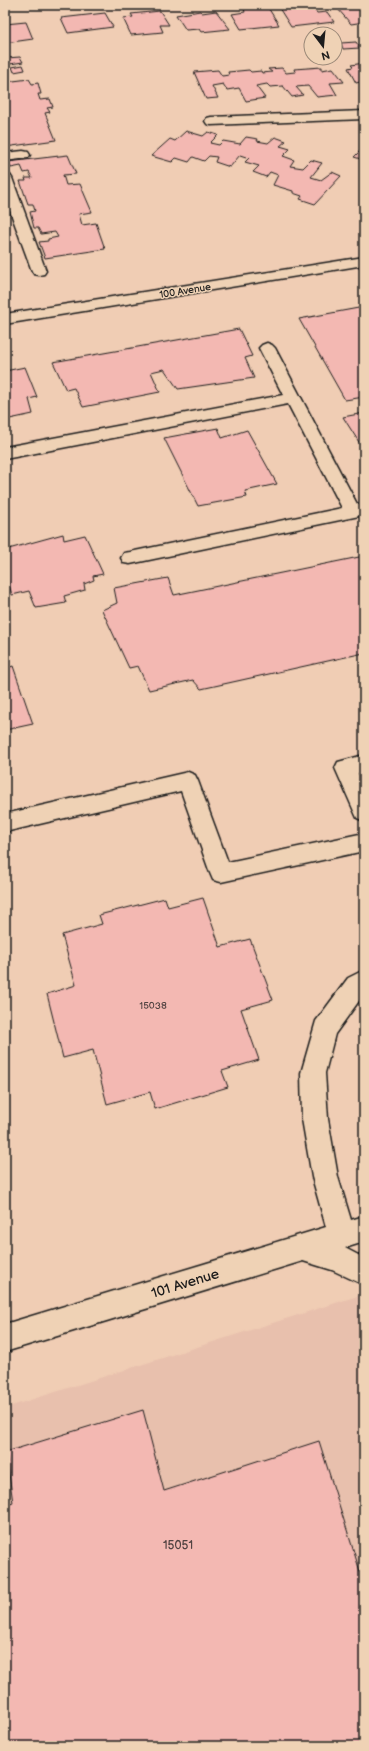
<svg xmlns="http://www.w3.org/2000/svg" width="369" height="1751" font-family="'Balsamiq Sans',sans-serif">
<rect width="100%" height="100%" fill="#f0cdb4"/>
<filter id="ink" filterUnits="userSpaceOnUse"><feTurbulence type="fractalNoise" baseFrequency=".025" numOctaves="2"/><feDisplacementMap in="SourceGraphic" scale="8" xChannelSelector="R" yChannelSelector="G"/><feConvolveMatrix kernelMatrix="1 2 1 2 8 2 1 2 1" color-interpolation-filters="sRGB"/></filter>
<g filter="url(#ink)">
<!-- built -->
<polygon fill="#e8c0ad" points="364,1294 364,1746 5,1746 5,1408"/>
<!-- building -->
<g fill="#f3b8b2" stroke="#1c1c1c">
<polygon points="311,5 317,13 327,12 334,22 291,27 279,8"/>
<polygon points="348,5 364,5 364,22 351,24 337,8 350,7"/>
<polygon points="267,6 279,25 241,29 232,14 245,12 244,9"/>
<polygon points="160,11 169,25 160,25 163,32 131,35 123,18 133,17 131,14"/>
<polygon points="200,11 202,13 216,11 230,29 201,32 199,29 186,30 176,15"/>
<polygon points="105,13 113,27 68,33 61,18"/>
<polygon points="26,22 33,39 5,43 5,24"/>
<polygon points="356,42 360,48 343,49 341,43"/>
<polygon points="20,57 23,62 10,64 7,58"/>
<polygon points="364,63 364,81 356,83 348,68 353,67 351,65"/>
<polygon points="23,65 25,70 14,72 12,67"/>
<polygon points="322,67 322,70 333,68 344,82 330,83 337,95 317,97 308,86 296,87 303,95 292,97 283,86 270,87 267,84 256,86 265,98 246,101 239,88 227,90 223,84 212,86 218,98 206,99 194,72 218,70 222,76 229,75 228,72 249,70 251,72 261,71 262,73 272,72 268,69 282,68 286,73 295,72 294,69"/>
<polygon points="29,79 32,84 38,83 41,94 38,94 40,100 50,99 53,107 47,108 50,112 45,113 56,140 5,147 5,132 9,132 5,121 5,82"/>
<polygon points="186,131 203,136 208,132 218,135 210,143 219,145 223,141 240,144 246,137 258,139 257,141 268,143 275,137 286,141 280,146 290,149 283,156 294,160 290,166 303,168 311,160 322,163 311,177 321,180 332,172 341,176 315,204 300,199 302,196 293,193 293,191 273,185 278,175 270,172 266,177 253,172 259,166 245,162 249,158 240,155 230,167 215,162 217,157 209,156 204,161 193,157 189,162 176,158 172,162 151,156 170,139 175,141"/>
<polygon points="364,147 364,160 354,157"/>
<polygon points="68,155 76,174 63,175 66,185 80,184 92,212 79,214 82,225 96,223 105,249 45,258 39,242 48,241 48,239 58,237 55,232 41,234 38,228 34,228 30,212 35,211 33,204 28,204 20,181 26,181 25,178 32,178 29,172 24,173 21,166 11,168 8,162"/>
<polygon points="364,307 364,397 345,400 299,319"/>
<polygon points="239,329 252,356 245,358 254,378 178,389 164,369 151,372 160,392 83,407 74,388 66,390 53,362"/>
<polygon points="25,367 37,397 29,399 33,414 5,420 5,371"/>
<polygon points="364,413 364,450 343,417"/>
<polygon points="218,428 222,438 247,430 277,484 245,491 247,497 198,506 164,438"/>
<polygon points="63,534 64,540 85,535 103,574 93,576 94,580 84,584 85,590 64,596 66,603 36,608 29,591 12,595 5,571 5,550"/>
<polygon points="364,556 364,653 201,689 193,680 149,690 138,666 129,668 102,610 117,603 114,588 168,578 174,595"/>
<polygon points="13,666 33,724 5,730 5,668 5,669"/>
<polygon points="165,898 168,907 203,898 220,947 250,939 273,1000 241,1009 259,1060 222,1071 228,1087 155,1109 150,1092 107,1104 93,1050 63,1058 47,994 76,985 62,935 102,924 99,915"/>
<polygon points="143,1410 164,1491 319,1441 364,1584 364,1746 5,1746 5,1506 13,1503 6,1452"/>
</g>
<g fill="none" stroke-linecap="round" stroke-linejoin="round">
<!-- minor casing -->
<g stroke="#1c1c1c" stroke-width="3">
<g id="minor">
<polygon points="364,111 364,119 211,125 207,124 205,121 207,118 211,117"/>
<polygon points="23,151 28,152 30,155 28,158 5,161 5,153"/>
<polygon points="5,174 10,175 12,178 46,271 44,274 39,275 34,274 32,271 5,197"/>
<polygon points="267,343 272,345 275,348 357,504 364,503 364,515 130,564 124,563 121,558 124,553 130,552 342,508 288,404 5,459 5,447 283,395 259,348 262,345"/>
<polygon points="364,755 364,771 358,773 364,788 364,821 357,818 335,768 338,762"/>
<polygon points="188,772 195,775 198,781 228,862 364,833 364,851 221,882 213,880 210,873 181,791 5,832 5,814"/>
<polygon points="364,970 364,994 335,1034 325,1073 328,1119 338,1177 351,1220 364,1216 364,1242 345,1248 364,1258 364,1285 332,1270 303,1261 5,1352 5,1324 326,1227 312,1177 302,1119 301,1073 316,1021 348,978"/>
</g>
</g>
<!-- major casing -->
<g stroke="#1c1c1c" stroke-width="3">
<polygon id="major" points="364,257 364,265 5,324 5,314"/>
</g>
<!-- minor -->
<use href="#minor" fill="#efd2b5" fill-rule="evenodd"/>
<!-- major -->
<use href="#major" fill="#efd2b5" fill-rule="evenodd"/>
</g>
</g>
<g text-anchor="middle" stroke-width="3" stroke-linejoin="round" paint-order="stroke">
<!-- far-street labels -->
<g font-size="10" fill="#1c1c1c" stroke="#efd2b5">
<text transform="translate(185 290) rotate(-9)" y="4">100 Avenue</text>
</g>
<!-- number labels -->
<g font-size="10" fill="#524342">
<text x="153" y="1009">15038</text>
</g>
<!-- near-number labels -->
<g font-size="12" fill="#524342">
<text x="178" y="1549">15051</text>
</g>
<!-- near-street labels -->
<g font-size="14" fill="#1c1c1c" stroke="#efd2b5">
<text transform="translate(185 1283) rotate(-17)" y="5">101 Avenue</text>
</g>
</g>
<!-- margin -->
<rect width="369" height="1751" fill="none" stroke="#efd2b5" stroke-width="20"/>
<rect x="10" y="10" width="349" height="1731" fill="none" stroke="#1c1c1c" stroke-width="1.5" filter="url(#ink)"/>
<!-- north arrow -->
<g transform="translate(323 46) rotate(164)"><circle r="19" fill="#efd2b5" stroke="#9b8978"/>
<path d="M0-3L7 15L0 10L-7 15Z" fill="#1c1c1c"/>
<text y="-6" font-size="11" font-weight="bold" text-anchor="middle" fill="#1c1c1c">N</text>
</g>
</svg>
